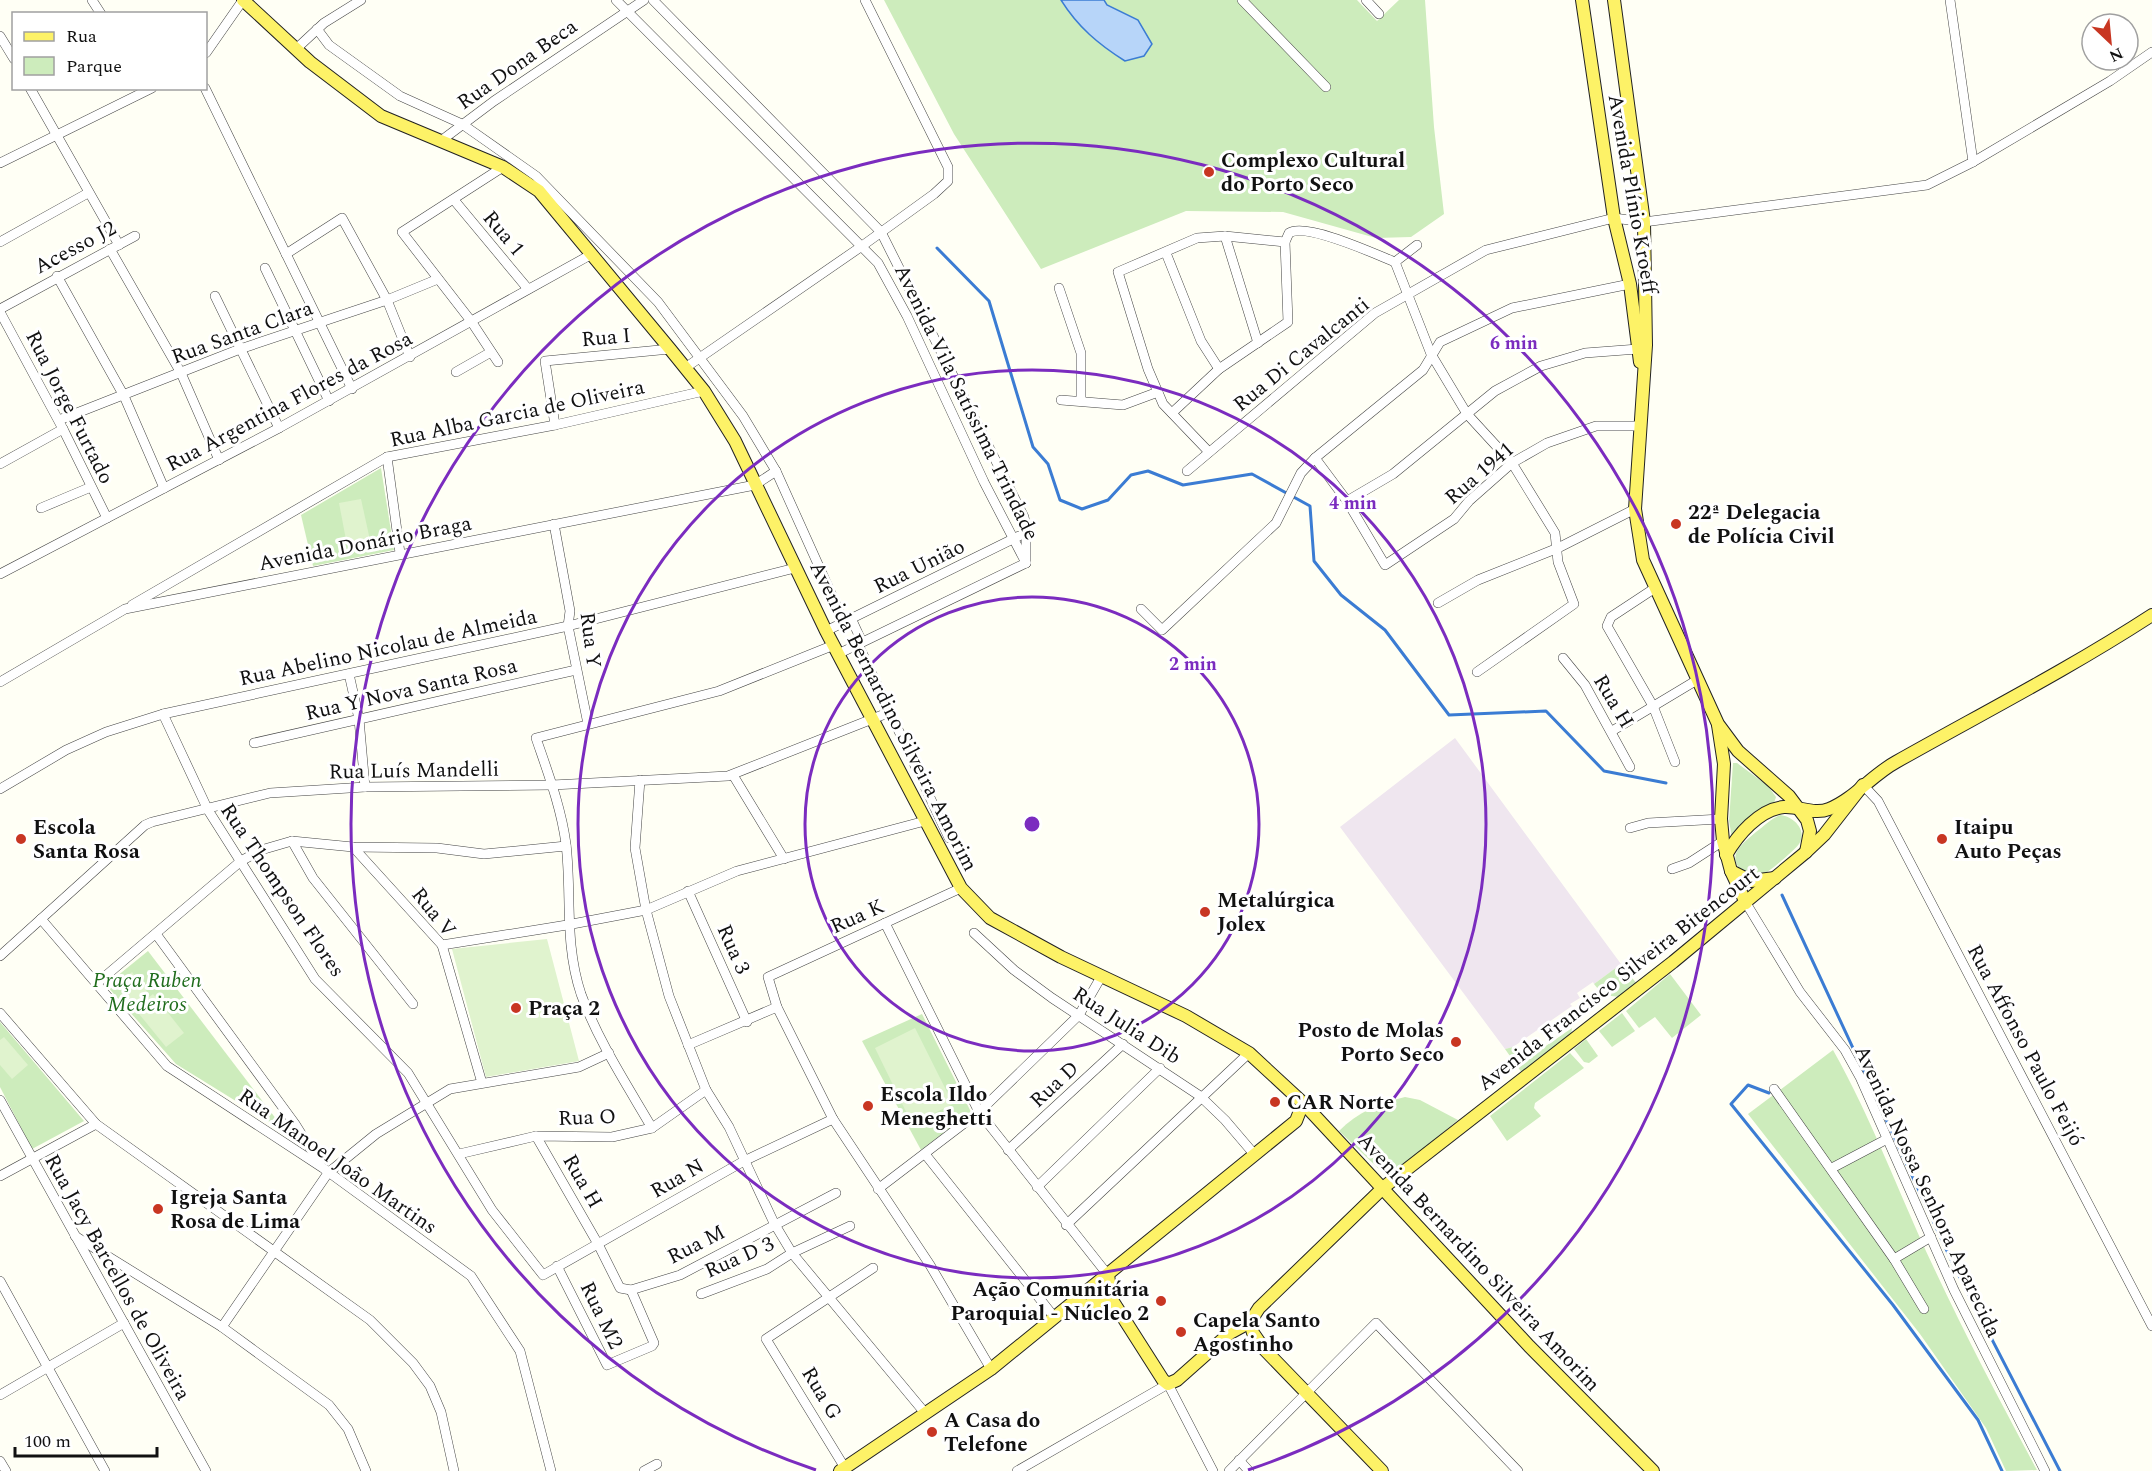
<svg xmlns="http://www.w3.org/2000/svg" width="2152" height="1471" font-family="Spectral,serif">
<rect width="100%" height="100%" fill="#fffff5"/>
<!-- industrial -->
<polygon fill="#efe6ef" points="1455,738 1621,964 1594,984 1593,982 1577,993 1580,998 1570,1004 1572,1006 1513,1047 1505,1049 1340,827"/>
<!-- green -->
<g fill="#cdecbc">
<polygon points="884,0 1357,0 1377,21 1399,0 1425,0 1434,127 1444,214 1411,237 1376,238 1283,212 1186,211 1041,269 954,134"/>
<polygon points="381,468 394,550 313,566 301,515"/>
<polygon points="1733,763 1737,763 1768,786 1776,797 1774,803 1732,838 1729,821"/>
<path d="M1780 815C1793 816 1808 830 1799 844 1795 850 1769 872 1762 875 1758 877 1752 877 1748 877 1724 858 1738 847 1756 832 1764 826 1771 819 1780 815Z"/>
<polygon points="148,951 286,1132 176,1064 106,985"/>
<polygon points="1621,964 1637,984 1620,997 1603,995 1594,984"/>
<polygon points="1670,974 1701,1015 1672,1038 1655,1017 1639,1028 1626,1011"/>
<polygon points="1622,1013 1635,1031 1612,1047 1599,1031"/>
<polygon points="922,1014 971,1112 921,1150 862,1041"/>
<polygon points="0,1022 84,1121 32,1149 0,1087"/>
<polygon points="1572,1028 1571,1036 1522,1073 1505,1049 1513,1047 1524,1061"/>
<polygon points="1586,1039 1598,1056 1589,1063 1584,1062 1574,1049"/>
<path d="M1833 1050C1872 1119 1899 1194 1933 1266 1965 1335 2001 1403 2037 1470L2006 1471 1986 1428 1920 1334 1748 1114Z"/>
<polygon points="1570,1053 1584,1068 1535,1103 1534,1108 1541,1116 1507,1141 1490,1116"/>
<path d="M1405 1097 1420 1100 1458 1120 1402 1166 1394 1170 1379 1169 1339 1131C1358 1112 1379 1103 1405 1097Z"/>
</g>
<!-- pitch -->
<g fill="#e0f3ce">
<polygon points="361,499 370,540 347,545 339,503"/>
<polygon points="547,939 579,1061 486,1077 452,949"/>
<polygon points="132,972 149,994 135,1006 117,984"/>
<polygon points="153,994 184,1033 166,1047 135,1009"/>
<polygon points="915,1028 953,1104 912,1124 875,1048"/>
<polygon points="4,1037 28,1065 12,1079 0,1065 0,1040"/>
</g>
<!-- water -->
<path fill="#b7d5f9" stroke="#3b7cd3" stroke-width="1.5" d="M1061 0H1104L1107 5 1138 20 1152 44 1144 56 1125 61C1098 44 1078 27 1061 0Z"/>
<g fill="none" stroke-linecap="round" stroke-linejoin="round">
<!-- stream -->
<g stroke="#3b7cd3" stroke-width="3">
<polyline points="937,248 989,301 1033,447 1048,464 1060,500 1082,509 1108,500 1131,475 1148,471 1183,485 1252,474 1310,506 1314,561 1341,595 1385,630 1449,715 1546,711 1604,771 1666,783"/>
<polyline points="1782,895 1954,1266 2060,1471"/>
<polyline points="1769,1093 1748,1085 1731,1104 1893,1305 1978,1420 2002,1471"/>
</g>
<!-- minor casing -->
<g stroke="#444" stroke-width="10">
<g id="minor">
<polyline points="92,0 101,14"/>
<polyline points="616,0 878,263 907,316 984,482 1026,563"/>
<polyline points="653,0 881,232 1024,517 1026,527 1026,563"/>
<polyline points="1242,0 1326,87"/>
<polyline points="1366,0 1379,14"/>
<polyline points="1950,0 1973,162"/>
<polyline points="317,29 329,45 400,96 462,124 536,176 658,302 743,416 776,471 844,622"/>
<polyline points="0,36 14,59"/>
<polyline points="296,49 324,23 361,0"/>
<polyline points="206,53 243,0"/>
<polyline points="30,88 119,245"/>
<polyline points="205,88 352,389"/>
<polyline points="442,140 494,101 644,0"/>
<polyline points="0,163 152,88"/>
<polyline points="454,200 528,289"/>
<polyline points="1225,236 1258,343"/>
<polyline points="0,242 88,193"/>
<polyline points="110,249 181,373 219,460"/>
<polyline points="1166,253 1201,341 1219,369"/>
<polyline points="286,254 342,218 387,300 410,357"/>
<polyline points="1395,262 1431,354 1467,414 1512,463 1555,533 1558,562 1574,604 1477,672"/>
<polyline points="1395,262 1417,245"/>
<polyline points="265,268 329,401"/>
<polyline points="57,276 124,396 164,488"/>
<polyline points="1059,288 1081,353 1081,401"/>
<polyline points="215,296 279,428"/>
<polyline points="0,309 135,236"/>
<polyline points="0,312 63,429 107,518"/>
<polyline points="498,362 471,321 402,232 503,167"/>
<polyline points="685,368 862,246 934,194 948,181 948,167 865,0"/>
<polyline points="456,372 491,352"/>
<polyline points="1061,400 1123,405 1158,392"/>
<path d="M1172 413 1219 369 1288 322 1285 242 1289 233C1306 222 1375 254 1395 262"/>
<polyline points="59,420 240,349 387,300 438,279"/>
<polyline points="555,425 545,361 670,349"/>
<polyline points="1209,452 1163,404 1148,369 1118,272 1197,238 1225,236 1285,242"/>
<polyline points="387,457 400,553"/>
<polyline points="1315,458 1347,501 1385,565 1454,519 1469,501 1512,463 1547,443 1596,426 1640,426"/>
<polyline points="0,464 63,429"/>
<polyline points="1187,471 1375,313 1486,250 1614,218 1644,222 1927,185 1973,162 2110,81 2152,52"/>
<polyline points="1347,501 1393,474 1495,391 1541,366 1585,353 1638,349"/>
<polyline points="41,508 91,487"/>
<polyline points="554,524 570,611 568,626 588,724"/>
<polyline points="0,574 279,428 592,254"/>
<polyline points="1655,588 1611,617 1607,626 1653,706 1675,762"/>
<polyline points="1438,603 1478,580 1558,548 1635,509"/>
<polyline points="132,605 387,457 555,425 704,391"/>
<polyline points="1141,609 1162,630 1276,523 1301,473 1315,458 1423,370 1440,342 1512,308 1630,284"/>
<polyline points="851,618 862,642"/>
<polyline points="826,631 1019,536"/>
<polyline points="858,644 949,838"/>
<polyline points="838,654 1026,563"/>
<polyline points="1563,658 1585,685 1630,767"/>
<polyline points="349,674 359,719 365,787"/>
<polyline points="0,682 125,609 755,485 776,471"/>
<polyline points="163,714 208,810 315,979 408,1073 492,1210 543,1275 744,1161 833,1119"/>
<polyline points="1612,731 1697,680"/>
<polyline points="254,743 576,670"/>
<polyline points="733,775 784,859"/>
<polyline points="640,780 635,848 646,910 669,996 706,1090 729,1127 774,1223 792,1253 925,1413"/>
<polyline points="1863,785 1878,801 2152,1326"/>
<polyline points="0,789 66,750 106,732 163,714 568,626 795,568"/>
<polyline points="1630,828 1648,823 1721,819"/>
<polyline points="292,841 313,878 413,1004"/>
<polyline points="353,847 442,945 482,1083"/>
<polyline points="1672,869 1689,863 1723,841"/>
<polyline points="961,888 768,977 777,1007 833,1119 930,1265 991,1369"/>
<polyline points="688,891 747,1022"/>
<polyline points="1746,903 1800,992 1845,1050 1860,1077 1954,1290 2045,1471"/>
<polyline points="41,919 167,1066 323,1168 471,1276 520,1351 551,1471"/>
<polyline points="885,923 979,1112 1108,1275"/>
<polyline points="974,933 1014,970 1052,998 1200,1096 1225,1120 1254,1154"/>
<polyline points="156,934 295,1124 320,1164"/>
<polyline points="442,945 567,925 646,910 737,871 925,821"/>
<polyline points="0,956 145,825 152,822 270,793 365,787 552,785 728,776 890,712"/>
<polyline points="96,984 241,861 261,850 292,841 353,847 437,848 484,854 566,846"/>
<polyline points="0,1013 96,1124 370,1320 413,1363 430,1386 441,1412 454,1471"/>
<polyline points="688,1045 777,1007"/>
<polyline points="1774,1089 1894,1259 1924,1309"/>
<polyline points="0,1100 206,1471"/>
<path d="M652 1128C627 1085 598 1041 581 994 564 943 572 895 566 844 561 807 548 773 536 738L719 691 834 645"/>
<polyline points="536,1136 598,1244 620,1288 631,1290 680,1275 836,1193"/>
<polyline points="1008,1150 1123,1044"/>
<polyline points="459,1154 536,1136 612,1137 652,1128 706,1090"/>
<polyline points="925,1154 1055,1318"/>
<polyline points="1832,1168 1887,1139"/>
<polyline points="0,1176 96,1124"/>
<polyline points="1037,1187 1160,1068"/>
<polyline points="878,1189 979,1112 1079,1015 1101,977"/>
<polyline points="1066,1225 1249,1053"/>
<polyline points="75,1236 222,1327 329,1405 348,1429 366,1471"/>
<polyline points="1894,1259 1931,1237"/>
<polyline points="557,1266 607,1365 652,1346 654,1343 631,1290"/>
<polyline points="0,1281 105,1471"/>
<polyline points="701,1294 767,1269 792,1253 850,1226"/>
<polyline points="222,1327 328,1173 376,1134 450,1089 579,1067 609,1053"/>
<polyline points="0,1395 124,1323"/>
<polyline points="1239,1460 1249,1471"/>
<polyline points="0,1461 6,1471"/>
<polyline points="845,1468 766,1339 873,1268"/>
<polyline points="644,1471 657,1464"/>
<polyline points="1017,1471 1168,1384 1213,1471"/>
<polyline points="1229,1471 1376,1323 1518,1471"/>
</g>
</g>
<!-- major casing -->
<g stroke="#222" stroke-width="14">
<g id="major">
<polyline points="243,0 310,62 381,116 503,167 539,191 670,349 704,391 735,441 826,631 961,888 990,918 1061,957 1186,1016 1249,1053 1303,1103 1529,1346 1653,1471"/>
<polyline points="1582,0 1614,218 1630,284 1640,362"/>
<polyline points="1614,0 1644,222 1646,345 1635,509 1643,560 1718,724 1738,751 1789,796 1807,820 1810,831 1806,852"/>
<polyline points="1718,725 1724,764 1721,819 1723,841 1731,871 1746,903"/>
<path d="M1726 855C1737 836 1759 809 1784 807 1799 806 1814 815 1829 809 1854 799 1872 775 1896 762 1981 714 2069 669 2152 615"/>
<polyline points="1731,871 1751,881 1775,878"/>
<polyline points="1108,1275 1112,1300 1163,1380 1168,1384 1177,1380 1230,1333 1250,1322 1259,1308 1384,1187 1673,962 1806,852 1824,835 1863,785"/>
<polyline points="1064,1314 1094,1303 1112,1300"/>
<polyline points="1250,1322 1253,1333 1264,1349 1382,1471"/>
<polyline points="840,1471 991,1369 1296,1121 1303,1103"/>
</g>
</g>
<!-- minor -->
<use href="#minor" stroke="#fff" stroke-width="9"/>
<!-- major -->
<use href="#major" stroke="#fdf267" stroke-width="12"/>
</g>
<!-- distance rings -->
<g fill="none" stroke="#7b2cbf" stroke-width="3">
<circle cx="1032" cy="824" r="227"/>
<circle cx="1032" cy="824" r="454"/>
<path d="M816 1470A681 681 0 1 1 1248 1470"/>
</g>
<!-- markers -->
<g fill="#c83622" stroke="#fff" stroke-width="2">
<circle cx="1209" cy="172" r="6"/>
<circle cx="1676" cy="524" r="6"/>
<circle cx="21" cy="839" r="6"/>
<circle cx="1942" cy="839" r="6"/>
<circle cx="1205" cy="912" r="6"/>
<circle cx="516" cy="1008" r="6"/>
<circle cx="1456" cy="1042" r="6"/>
<circle cx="1275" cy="1102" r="6"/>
<circle cx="868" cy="1106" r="6"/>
<circle cx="158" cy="1209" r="6"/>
<circle cx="1161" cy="1301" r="6"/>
<circle cx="1181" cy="1332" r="6"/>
<circle cx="932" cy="1432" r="6"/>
</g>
<g text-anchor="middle" stroke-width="6" stroke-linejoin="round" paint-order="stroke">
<!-- street labels -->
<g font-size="21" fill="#111" stroke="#fff">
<text transform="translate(517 64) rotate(-35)" y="7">Rua Dona Beca</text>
<text transform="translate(1633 194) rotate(80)" y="7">Avenida Plínio Kroeff</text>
<text transform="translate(504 233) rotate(50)" y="7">Rua 1</text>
<text transform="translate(75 247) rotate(-28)" y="7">Acesso J2</text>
<text transform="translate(242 332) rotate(-20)" y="7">Rua Santa Clara</text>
<text transform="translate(606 337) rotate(-5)" y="7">Rua I</text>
<text transform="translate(1301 354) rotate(-39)" y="7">Rua Di Cavalcanti</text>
<text transform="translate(289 401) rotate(-28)" y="7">Rua Argentina Flores da Rosa</text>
<text transform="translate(967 402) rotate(64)" y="7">Avenida Vila Satíssima Trindade</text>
<text transform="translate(70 407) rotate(63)" y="7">Rua Jorge Furtado</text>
<text transform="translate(517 413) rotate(-12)" y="7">Rua Alba Garcia de Oliveira</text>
<text transform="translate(1479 473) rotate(-41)" y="7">Rua 1941</text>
<text transform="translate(365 543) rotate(-11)" y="7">Avenida Donário Braga</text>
<text transform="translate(919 566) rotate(-26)" y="7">Rua União</text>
<text transform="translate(591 640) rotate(83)" y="7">Rua Y</text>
<text transform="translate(388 647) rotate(-12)" y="7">Rua Abelino Nicolau de Almeida</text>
<text transform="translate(411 689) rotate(-13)" y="7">Rua Y Nova Santa Rosa</text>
<text transform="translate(1614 701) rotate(59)" y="7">Rua H</text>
<text transform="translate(894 716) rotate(63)" y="7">Avenida Bernardino Silveira Amorim</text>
<text transform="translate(414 770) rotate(-1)" y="7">Rua Luís Mandelli</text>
<text transform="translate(283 890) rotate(56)" y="7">Rua Thompson Flores</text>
<text transform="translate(434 912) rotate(51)" y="7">Rua V</text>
<text transform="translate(857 916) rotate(-24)" y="7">Rua K</text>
<text transform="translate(734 949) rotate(66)" y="7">Rua 3</text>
<text transform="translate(1618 978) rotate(-38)" y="7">Avenida Francisco Silveira Bitencourt</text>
<text transform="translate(1127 1025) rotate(33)" y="7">Rua Julia Dib</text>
<text transform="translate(2026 1045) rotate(62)" y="7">Rua Affonso Paulo Feijó</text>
<text transform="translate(1054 1084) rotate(-43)" y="7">Rua D</text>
<text transform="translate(587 1117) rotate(-2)" y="7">Rua O</text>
<text transform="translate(338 1161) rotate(35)" y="7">Rua Manoel João Martins</text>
<text transform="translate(677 1178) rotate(-30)" y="7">Rua N</text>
<text transform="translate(583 1181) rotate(60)" y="7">Rua H</text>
<text transform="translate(1928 1191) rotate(65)" y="7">Avenida Nossa Senhora Aparecida</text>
<text transform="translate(696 1244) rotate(-27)" y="7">Rua M</text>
<text transform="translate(739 1257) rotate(-24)" y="7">Rua D 3</text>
<text transform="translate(1479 1262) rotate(47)" y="7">Avenida Bernardino Silveira Amorim</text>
<text transform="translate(118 1277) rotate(61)" y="7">Rua Jacy Barcellos de Oliveira</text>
<text transform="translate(602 1315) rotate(64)" y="7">Rua M2</text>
<text transform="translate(822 1393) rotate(59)" y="7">Rua G</text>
</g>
<!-- poi labels -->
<g font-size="21" font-weight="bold" fill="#111" stroke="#fff" text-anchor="start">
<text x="1221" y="167">Complexo Cultural<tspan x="1221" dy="24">do Porto Seco</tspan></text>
<text x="1688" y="519">22ª Delegacia<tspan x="1688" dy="24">de Polícia Civil</tspan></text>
<text x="33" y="834">Escola<tspan x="33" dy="24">Santa Rosa</tspan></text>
<text x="1954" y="834">Itaipu<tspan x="1954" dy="24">Auto Peças</tspan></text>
<text x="1217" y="907">Metalúrgica<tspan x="1217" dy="24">Jolex</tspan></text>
<text x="528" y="1015">Praça 2</text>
<text x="1444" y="1037" text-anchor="end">Posto de Molas<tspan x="1444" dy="24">Porto Seco</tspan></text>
<text x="880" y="1101">Escola Ildo<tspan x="880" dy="24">Meneghetti</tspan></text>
<text x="1287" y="1109">CAR Norte</text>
<text x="170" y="1204">Igreja Santa<tspan x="170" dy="24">Rosa de Lima</tspan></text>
<text x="1149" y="1296" text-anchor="end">Ação Comunitária<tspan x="1149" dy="24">Paroquial - Núcleo 2</tspan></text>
<text x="1193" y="1327">Capela Santo<tspan x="1193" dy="24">Agostinho</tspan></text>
<text x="944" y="1427">A Casa do<tspan x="944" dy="24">Telefone</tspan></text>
</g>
<!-- park labels -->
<g font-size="21" font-style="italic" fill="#206d1d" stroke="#fff">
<text x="147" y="987">Praça Ruben<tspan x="147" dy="24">Medeiros</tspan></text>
</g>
</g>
<circle cx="1032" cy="824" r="9" fill="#7b2cbf" stroke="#fff" stroke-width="3"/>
<g font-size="18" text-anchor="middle" font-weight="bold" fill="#7b2cbf" stroke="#fff" stroke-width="6" stroke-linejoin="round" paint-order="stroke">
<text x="1514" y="349">6 min</text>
<text x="1353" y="509">4 min</text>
<text x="1193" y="670">2 min</text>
</g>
<!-- legend -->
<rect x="12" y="12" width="195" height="78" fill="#ffffff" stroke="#a0a0a0" stroke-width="1.5"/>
<rect x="24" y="32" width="30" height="9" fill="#fdf267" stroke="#a0a0a0" stroke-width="1.5"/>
<text x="66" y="42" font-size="18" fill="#111111">Rua</text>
<rect x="24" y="57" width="30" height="18" fill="#cdecbc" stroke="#a0a0a0" stroke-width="1.5"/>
<text x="66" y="72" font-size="18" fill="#111111">Parque</text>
<!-- north arrow -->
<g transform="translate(2110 42) rotate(154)"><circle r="28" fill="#ffffff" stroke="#a0a0a0" stroke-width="1.5"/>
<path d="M0-4.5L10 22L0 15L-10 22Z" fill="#c83622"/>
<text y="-9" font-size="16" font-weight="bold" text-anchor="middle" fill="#111111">N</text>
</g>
<!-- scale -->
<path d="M15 1447v9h142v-9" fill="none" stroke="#111111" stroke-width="3"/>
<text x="24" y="1447" font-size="18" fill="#111111" stroke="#ffffff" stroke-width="4.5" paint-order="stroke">100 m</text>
</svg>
